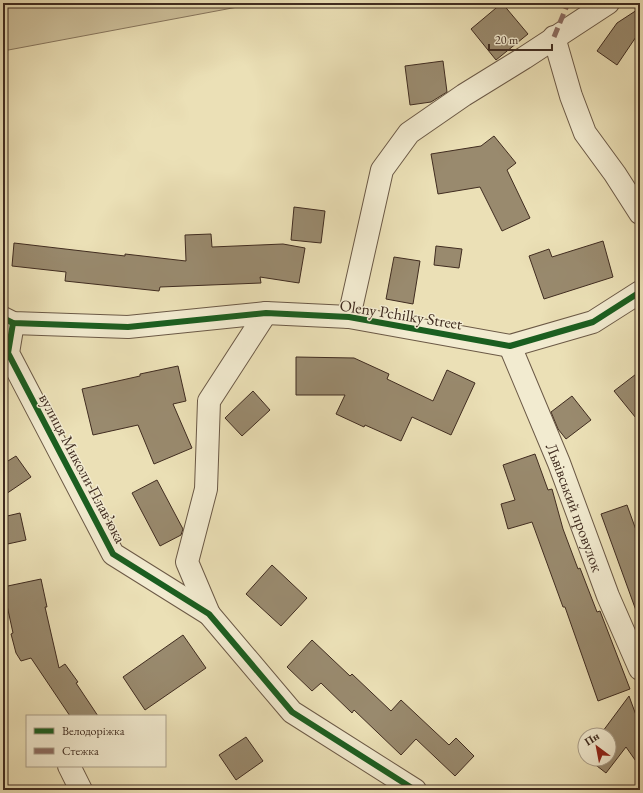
<svg xmlns="http://www.w3.org/2000/svg" width="643" height="793" font-family="'EB Garamond',serif">
<rect width="100%" height="100%" fill="#ebe0b6"/>
<filter id="stains"><feTurbulence type="fractalNoise" baseFrequency=".005" numOctaves="4"/><feColorMatrix values="0 0 0 0 .2 0 0 0 0 .09 0 0 0 0 .02 0 0 0 .5 -.17"/></filter>
<radialGradient id="worn" r=".72"><stop offset=".6" stop-color="#630" stop-opacity="0"/><stop offset="1" stop-color="#630" stop-opacity=".3"/></radialGradient>
<!-- green -->
<polygon fill="#cec19c" stroke="#87765e" points="3,3 259,3 3,51"/>
<!-- building -->
<g fill="#998a6e" stroke="#402c20">
<polygon points="502,3 528,34 496,60 471,29"/>
<polygon points="640,8 640,31 617,65 597,51 617,23"/>
<polygon points="443,61 447,92 431,102 410,105 405,66"/>
<polygon points="494,136 516,163 507,170 530,218 502,231 480,187 438,194 431,154 481,146"/>
<polygon points="294,207 325,211 321,243 291,240"/>
<polygon points="211,234 212,247 283,244 305,248 299,283 260,277 261,283 160,287 159,291 65,281 66,272 12,266 14,243 125,256 125,254 186,261 185,235"/>
<polygon points="603,241 613,277 544,299 529,256 549,249 552,257"/>
<polygon points="436,246 462,249 459,268 434,265"/>
<polygon points="394,257 420,261 413,304 386,299"/>
<polygon points="296,357 354,358 389,374 387,379 433,401 447,370 475,383 451,435 412,417 401,441 365,425 364,427 336,414 345,395 296,395"/>
<polygon points="178,366 186,401 173,404 192,448 154,464 138,425 93,435 82,389 140,376 140,374"/>
<polygon points="640,371 640,423 614,391"/>
<polygon points="253,391 270,410 242,436 225,418"/>
<polygon points="572,396 591,420 566,439 558,429 551,412"/>
<polygon points="535,454 548,490 552,489 563,529 578,569 580,568 597,612 600,611 630,689 598,701 565,607 563,607 532,522 508,529 501,504 515,500 503,465"/>
<polygon points="16,456 31,477 3,496 3,464"/>
<polygon points="157,480 183,529 181,535 160,546 132,493"/>
<polygon points="627,505 640,541 640,616 638,616 601,514"/>
<polygon points="20,513 26,540 3,545 3,517"/>
<polygon points="272,565 307,598 281,626 246,594"/>
<polygon points="41,579 47,607 45,607 59,668 65,664 78,682 76,683 98,716 70,716 31,658 21,661 16,653 11,634 13,633 3,587"/>
<polygon points="183,635 206,668 145,710 123,677"/>
<polygon points="312,640 350,676 352,674 391,711 401,700 449,745 456,738 474,756 455,776 416,739 401,755 354,710 352,713 321,683 312,691 287,667"/>
<polygon points="629,696 640,726 640,767 626,747 606,773 588,759 609,759 609,735 600,735"/>
<polygon points="246,737 263,761 236,780 219,755"/>
</g>
<g fill="none" stroke-linecap="round" stroke-linejoin="round">
<!-- minor casing -->
<g stroke="#6b5946" stroke-width="24">
<g id="minor">
<polyline points="554,37 571,96 585,133 615,174 640,213"/>
<polyline points="349,317 382,170 409,133 464,95 524,58 608,3"/>
<polyline points="13,323 8,353 113,554 209,614 292,712 415,790"/>
<path id="s1" d="M510 346 559 463 608 596 640 669"/>
<polyline points="209,614 187,562 206,489 209,401 266,313"/>
<polyline points="69,766 81,790"/>
</g>
</g>
<!-- tertiary casing -->
<g stroke="#6b5946" stroke-width="24">
<polyline id="tertiary" points="3,318 13,323 128,327 266,313 349,317 510,346 593,322 640,292"/>
</g>
<!-- minor -->
<use href="#minor" stroke="#f2ebd0" stroke-width="22"/>
<!-- tertiary -->
<use href="#tertiary" stroke="#f2ebd0" stroke-width="22"/>
<!-- quiet -->
<polyline stroke="#8d6e63" stroke-width="5" stroke-dasharray="10 5" stroke-linecap="butt" points="554,37 568,3"/>
<!-- cycleway casing -->
<g stroke="#f2ebd0" stroke-width="8">
<g id="cycleway">
<polyline points="3,318 13,323 128,327 266,313 349,317 510,346 593,322 640,292"/>
<polyline points="13,323 8,353 113,554 209,614 292,712 415,790"/>
</g>
</g>
<!-- cycleway -->
<use href="#cycleway" stroke="#1b5e20" stroke-width="6"/>
</g>
<g text-anchor="middle" stroke-width="3" stroke-linejoin="round" paint-order="stroke">
<!-- street labels -->
<g font-size="16" fill="#402c20" stroke="#f2ebd0">
<text transform="translate(401 314) rotate(9)" y="6">Oleny Pchilky Street</text>
<text transform="translate(83 468) rotate(62)" y="6">вулиця Миколи Плавʼюка</text>
<text dy="6" stroke="none"><textPath href="#s1" startOffset="174">Львівський провулок</textPath></text>
</g>
</g>
<!-- margin -->
<rect width="643" height="793" fill="none" stroke="#ebe0b6" stroke-width="16"/>
<rect x="4" y="4" width="635" height="785" fill="none" stroke="#402c20" stroke-width="2"/>
<rect x="8" y="8" width="627" height="777" fill="none" stroke="#402c20"/>
<!-- legend -->
<rect x="26" y="715" width="140" height="52" fill="#f2ebd0" stroke="#ab9f8a"/>
<rect x="34" y="728" width="20" height="6" fill="#1b5e20" stroke="#ab9f8a"/>
<text x="62" y="735" font-size="12" fill="#402c20">Велодоріжка</text>
<rect x="34" y="748" width="20" height="6" fill="#8d6e63" stroke="#ab9f8a"/>
<text x="62" y="755" font-size="12" fill="#402c20">Стежка</text>
<!-- north arrow -->
<g transform="translate(597 747) rotate(328)"><circle r="19" fill="#f2ebd0" stroke="#ab9f8a"/>
<path d="M0-3L7 15L0 10L-7 15Z" fill="#8f2418"/>
<text y="-6" font-size="11" font-weight="bold" text-anchor="middle" fill="#402c20">Пн</text>
</g>
<!-- scale -->
<path d="M489 44v6h63v-6" fill="none" stroke="#402c20" stroke-width="2"/>
<text x="495" y="44" font-size="12" fill="#402c20" stroke="#f2ebd0" stroke-width="3" paint-order="stroke">20 m</text>
<rect width="100%" height="100%" filter="url(#stains)"/>
<rect width="100%" height="100%" fill="url(#worn)"/>
</svg>
